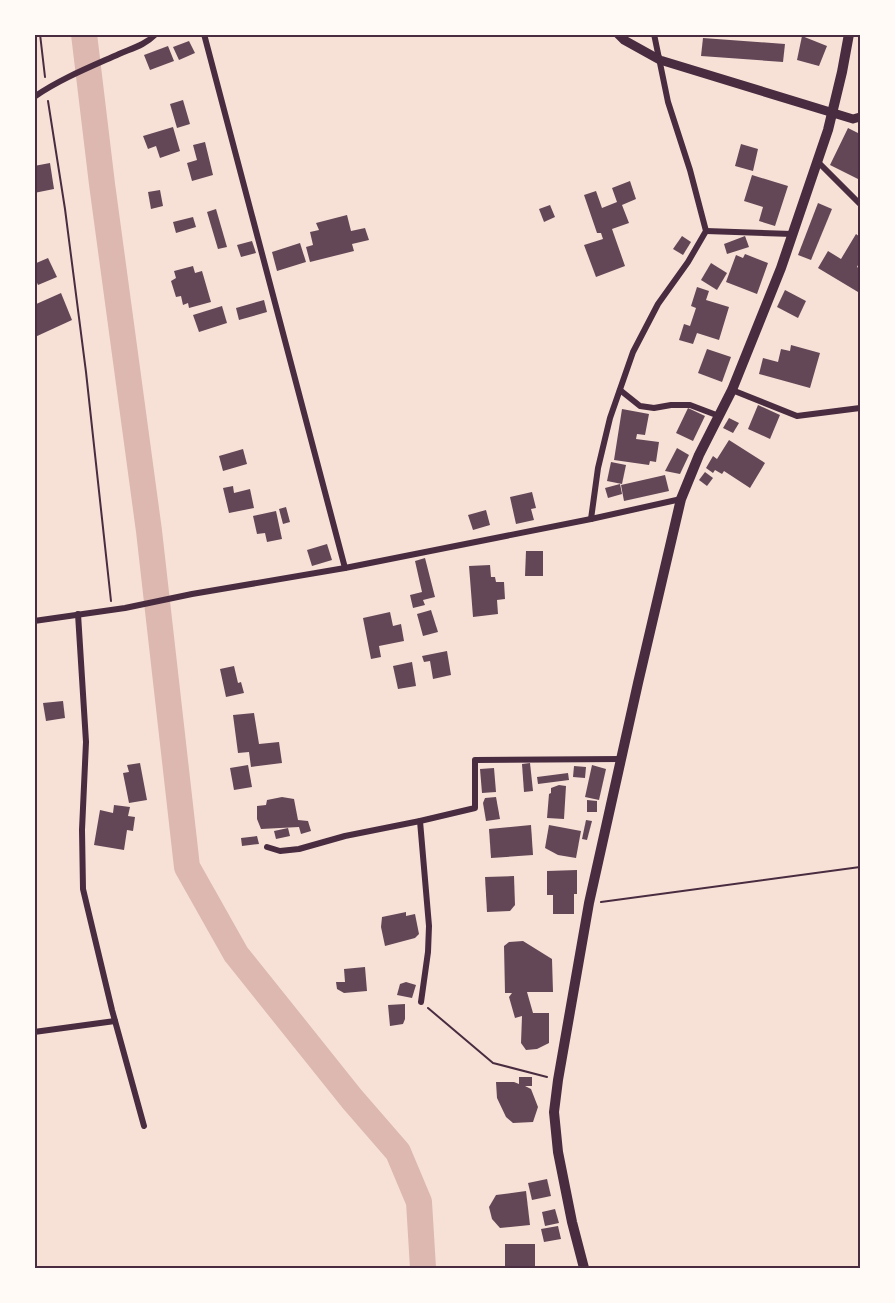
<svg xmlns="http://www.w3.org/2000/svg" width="895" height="1303" font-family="'PT Sans Narrow',sans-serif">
<rect width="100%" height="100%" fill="#f7e1d7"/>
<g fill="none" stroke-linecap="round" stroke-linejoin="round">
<!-- river -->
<polyline stroke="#dcb8b0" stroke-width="26" points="84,34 102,184 149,531 187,867 236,954 352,1099 398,1152 419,1202 423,1268"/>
</g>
<!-- building -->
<g fill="#644757">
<polygon points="802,36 827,46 819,66 797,60"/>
<polygon points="703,38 785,44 783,62 701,56"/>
<polygon points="189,41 195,53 179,60 173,47"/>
<polygon points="168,46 174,61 150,70 144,55"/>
<polygon points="183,100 190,124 177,128 170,104"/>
<polygon points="173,127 180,151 160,158 156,146 148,149 143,136"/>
<polygon points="848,128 860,134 859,141 860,142 860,180 830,165"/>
<polygon points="205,142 213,175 192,181 187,163 197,160 193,145"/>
<polygon points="741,144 758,149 753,171 735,166"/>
<polygon points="50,163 54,189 34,193 34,166"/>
<polygon points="752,175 788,186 775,226 759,221 763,207 744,201"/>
<polygon points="630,181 636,199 622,205 629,223 612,229 625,266 596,277 584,245 603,239 601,233 597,233 584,195 596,191 602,208 617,202 612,188"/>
<polygon points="160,190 163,206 151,209 148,192"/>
<polygon points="818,203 832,209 811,260 798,255"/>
<polygon points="550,205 555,217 544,222 539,209"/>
<polygon points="216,209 227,247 218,249 207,212"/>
<polygon points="347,215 351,231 365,228 369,240 352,244 354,251 310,262 306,247 313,245 310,232 319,230 316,223"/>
<polygon points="193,217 196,227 176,233 173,222"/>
<polygon points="856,234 860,237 860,261 857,267 860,269 860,287 858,292 818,268 828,251 841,259"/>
<polygon points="682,236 691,242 683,255 673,249"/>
<polygon points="745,236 749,247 727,254 724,244"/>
<polygon points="252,241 256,253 241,257 237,245"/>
<polygon points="300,243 306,262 277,271 272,252"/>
<polygon points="745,254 768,263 757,294 726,282 736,255 743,258"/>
<polygon points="48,258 57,277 38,285 34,276 34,264"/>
<polygon points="711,263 727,273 717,290 701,280"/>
<polygon points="193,266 195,273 202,271 211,302 189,308 188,303 183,305 181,296 176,297 171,281 176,278 174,271"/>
<polygon points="697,287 709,291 706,300 729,307 719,340 697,333 693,344 679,340 684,324 690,326 696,308 691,306"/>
<polygon points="785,290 806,301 798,318 777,307"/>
<polygon points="61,293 72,320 35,337 34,305"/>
<polygon points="264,300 267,312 239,320 236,308"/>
<polygon points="222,306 227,323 199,332 193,315"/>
<polygon points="791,345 820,353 810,388 759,374 763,358 778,362 781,349 790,351"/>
<polygon points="707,349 731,357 722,382 698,373"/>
<polygon points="758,405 780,415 770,439 748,429"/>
<polygon points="688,408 705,416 693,441 676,433"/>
<polygon points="622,409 649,414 645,435 637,434 636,439 659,442 656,462 650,461 649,465 614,460"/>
<polygon points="729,418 739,423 733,433 723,428"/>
<polygon points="729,440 765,463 750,488 724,471 722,474 715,470 713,473 706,468 713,456 717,459"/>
<polygon points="677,448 689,455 680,474 665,471"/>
<polygon points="243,449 247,464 223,471 219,456"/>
<polygon points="611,462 626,465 622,484 607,481"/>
<polygon points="705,472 713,478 707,486 699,480"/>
<polygon points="665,475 669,491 624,501 621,485"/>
<polygon points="620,484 622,494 608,498 605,488"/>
<polygon points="233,486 234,493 250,489 254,508 229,513 223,488"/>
<polygon points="532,492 536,508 531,509 534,520 516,524 510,497"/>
<polygon points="286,507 290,522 283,524 279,509"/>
<polygon points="486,510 490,525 473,530 468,515"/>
<polygon points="276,511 282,539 267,542 265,533 257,534 253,516"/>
<polygon points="327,544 332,560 312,566 307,550"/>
<polygon points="526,551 543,551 543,576 525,576"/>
<polygon points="425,558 435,597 423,600 425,605 413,608 410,595 422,592 415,561"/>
<polygon points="490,565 491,577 495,577 496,582 504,582 505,599 497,600 498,614 473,617 469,566"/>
<polygon points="431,610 438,632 423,636 417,614"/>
<polygon points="390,612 393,626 401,624 404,641 379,646 381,657 371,659 363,618"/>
<polygon points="447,651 451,675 433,679 430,661 424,662 422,656"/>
<polygon points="412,662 416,686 398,689 393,666"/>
<polygon points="234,666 238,683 241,682 244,693 226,697 220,669"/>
<polygon points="63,701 65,718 46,721 43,703"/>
<polygon points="254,713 259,744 279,742 282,763 251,767 249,752 238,753 233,715"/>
<polygon points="140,763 147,800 129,803 123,773 129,772 127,765"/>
<polygon points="530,763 533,791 524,792 522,764"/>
<polygon points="248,765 252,787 234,790 230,768"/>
<polygon points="592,765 606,769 599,800 585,797"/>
<polygon points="574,766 586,767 585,778 573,777"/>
<polygon points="494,768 496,792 482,793 480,769"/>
<polygon points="568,773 569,780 538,784 537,777"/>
<polygon points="559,785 566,786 564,819 547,818 549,794 551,793 551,788"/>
<polygon points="282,797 294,799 298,820 308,821 311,831 301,834 299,827 261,829 257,819 257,806 266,805 267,800"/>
<polygon points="496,797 500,819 486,821 483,803 485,798"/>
<polygon points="587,800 597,801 597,812 587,812"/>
<polygon points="114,805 130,807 128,816 135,817 133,831 127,830 124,850 94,845 100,810 113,813"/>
<polygon points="586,820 592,821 587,840 582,839"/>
<polygon points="531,825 533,855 491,858 489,829"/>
<polygon points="549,825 581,831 576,858 558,855 545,848"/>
<polygon points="288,828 290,836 276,839 274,831"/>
<polygon points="257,836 259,844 242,846 241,838"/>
<polygon points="577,870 577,894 574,894 574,914 553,914 553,895 547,895 547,871"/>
<polygon points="514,876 515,905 510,911 487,912 485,877"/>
<polygon points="406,912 406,916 415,914 419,934 415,938 385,946 381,927 382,917"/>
<polygon points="523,941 552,959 553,992 527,992 533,1013 549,1013 549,1043 537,1049 526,1050 521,1043 522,1016 515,1018 509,997 512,993 505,993 504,946 509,942"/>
<polygon points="365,967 367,991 344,993 337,989 336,982 345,982 344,969"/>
<polygon points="406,982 416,985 412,998 397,995 400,984"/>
<polygon points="405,1004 405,1019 403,1024 390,1026 388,1005"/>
<polygon points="519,1077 532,1077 532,1086 525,1086 531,1089 538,1107 533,1122 513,1123 506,1117 497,1098 496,1082 514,1082 519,1084"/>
<polygon points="547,1179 551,1196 532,1200 528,1183"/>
<polygon points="526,1191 530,1225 500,1228 492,1219 489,1207 496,1195"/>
<polygon points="555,1209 559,1223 545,1226 542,1212"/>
<polygon points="558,1226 561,1239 544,1242 541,1229"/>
<rect x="505" y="1244" width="30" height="24"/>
</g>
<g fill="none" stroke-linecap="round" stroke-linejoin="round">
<!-- path -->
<g stroke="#4a2c40" stroke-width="2">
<polyline points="40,34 45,77"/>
<polyline points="48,101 65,209 86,372 111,601"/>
<polyline points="601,902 860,867"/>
<polyline points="428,1008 493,1063 547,1077"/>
</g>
<!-- minor -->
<g stroke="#4a2c40" stroke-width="6">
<polyline points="204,34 345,568"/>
<path d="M34 97C60 79 90 67 119 54 133 48 145 45 156 34"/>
<polyline points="818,162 860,204"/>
<polyline points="706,231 792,234"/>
<polyline points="620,390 640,406 654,408 671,405 690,405 719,416"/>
<polyline points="732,390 797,416 860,408"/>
<polyline points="591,519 598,468 610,418 633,352 658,304 688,262 706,231 690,170 668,102 654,34"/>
<polyline points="78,614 86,742 82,830 83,889 112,1010 144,1126"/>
<polyline points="34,621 125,608 192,594 345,568 591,519 681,499"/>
<polyline points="267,847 280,851 299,849 345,836 420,821"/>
<polyline points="421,1002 428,952 429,926 420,821 475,808 475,760 621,759"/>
<polyline points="34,1032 115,1021"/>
</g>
<!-- tertiary -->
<polyline stroke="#4a2c40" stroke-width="9" points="618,34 624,40 660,60 853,119 860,117"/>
<!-- secondary -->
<polyline stroke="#4a2c40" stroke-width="10" points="584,1268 572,1222 558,1152 554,1112 558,1080 589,903 638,683 681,499 699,455 732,390 781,268 828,130 842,72 849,34"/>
</g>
<!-- border -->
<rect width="895" height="1303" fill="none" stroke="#fffaf5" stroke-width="72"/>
<rect x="36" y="36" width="823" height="1231" fill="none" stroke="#4a2c40" stroke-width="2"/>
</svg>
